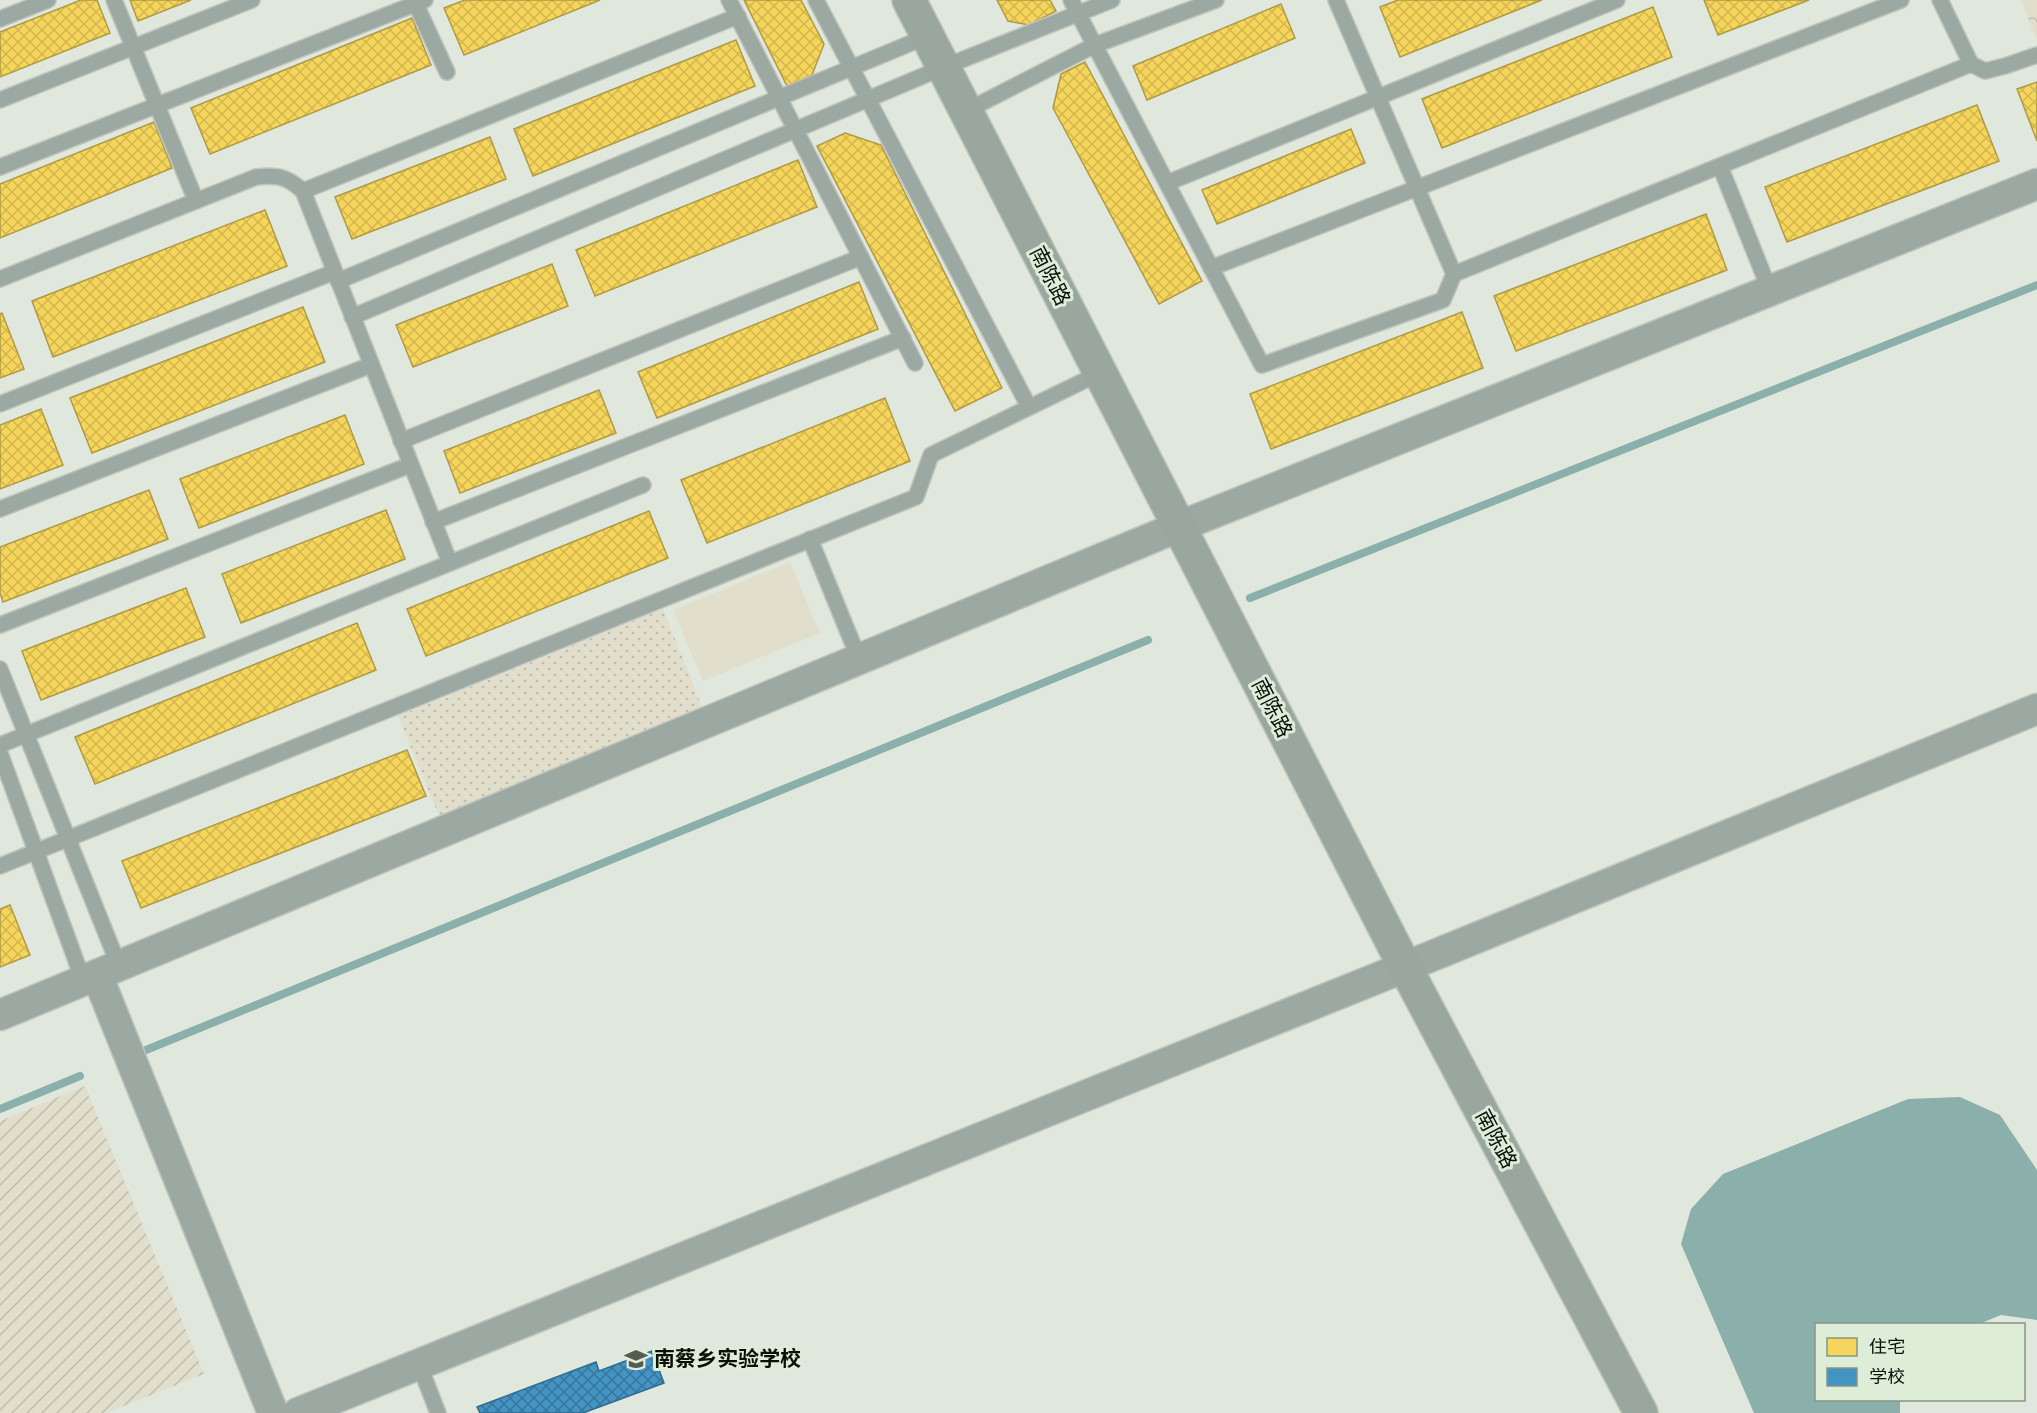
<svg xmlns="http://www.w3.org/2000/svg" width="2037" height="1413" font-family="'Fira Sans','Noto Sans SC',sans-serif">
<defs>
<pattern id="grass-dots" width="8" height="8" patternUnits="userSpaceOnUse" patternTransform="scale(1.5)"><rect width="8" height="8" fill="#e2decc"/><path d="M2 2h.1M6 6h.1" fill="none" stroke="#c1bdae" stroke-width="1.8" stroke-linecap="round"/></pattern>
<pattern id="forest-crowns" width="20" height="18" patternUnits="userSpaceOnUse" patternTransform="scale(1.5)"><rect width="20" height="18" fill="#e2decc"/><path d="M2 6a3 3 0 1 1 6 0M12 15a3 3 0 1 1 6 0" fill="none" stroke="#c1bdae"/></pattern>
<pattern id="garden-furrows" width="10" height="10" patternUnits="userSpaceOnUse" patternTransform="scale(1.5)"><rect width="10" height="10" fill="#e2decc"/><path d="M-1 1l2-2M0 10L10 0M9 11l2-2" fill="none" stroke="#c1bdae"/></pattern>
<pattern id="homes-cross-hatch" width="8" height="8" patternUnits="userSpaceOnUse" patternTransform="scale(1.5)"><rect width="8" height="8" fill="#f6d55c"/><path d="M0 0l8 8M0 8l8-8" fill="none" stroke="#d2b64e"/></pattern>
<pattern id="schools-cross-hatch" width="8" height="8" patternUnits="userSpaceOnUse" patternTransform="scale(1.5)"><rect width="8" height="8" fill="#4393c3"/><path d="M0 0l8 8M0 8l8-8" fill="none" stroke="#36769c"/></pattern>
</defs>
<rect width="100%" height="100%" fill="#e0e8dd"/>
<!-- grass -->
<polygon fill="url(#grass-dots)" points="663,609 705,714 441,821 398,716"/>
<!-- forest -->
<polygon fill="url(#forest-crowns)" points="2021,0 2037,0 2037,38 2036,38"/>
<!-- garden -->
<polygon fill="url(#garden-furrows)" points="85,1086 204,1374 106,1413 0,1413 0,1121"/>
<!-- pitch -->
<polygon fill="#e2decc" points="790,562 820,633 703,681 673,610"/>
<!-- water -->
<polygon fill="#8bafaa" points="1960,1097 2000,1115 2037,1170 2037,1320 2001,1315 1979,1324 1816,1324 1816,1400 1900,1400 1900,1413 1754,1413 1681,1244 1691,1209 1723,1174 1908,1099"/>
<!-- homes -->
<g fill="url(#homes-cross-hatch)" stroke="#af9a43" stroke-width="1.5">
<polygon points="81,0 97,0 110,33 0,77 0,32"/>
<polygon points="130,0 191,0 138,21"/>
<polygon points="465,0 600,0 464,55 444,8"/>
<polygon points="744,0 801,0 824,44 812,75 787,86"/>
<polygon points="997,0 1050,0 1056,11 1029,25 1008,21"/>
<polygon points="1398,0 1542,0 1400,57 1380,7"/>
<polygon points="1704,0 1809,0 1718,35"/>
<polygon points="1281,4 1295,38 1147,100 1133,66"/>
<polygon points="1653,7 1672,57 1442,148 1422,99"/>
<polygon points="412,18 431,65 210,154 191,108"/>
<polygon points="736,40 755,86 533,176 514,129"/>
<polygon points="1085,62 1202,281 1159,304 1053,108 1061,74"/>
<polygon points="2037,82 2037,141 2017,89"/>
<polygon points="1977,105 1999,161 1787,242 1765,187"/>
<polygon points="154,122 172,168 0,238 0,184"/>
<polygon points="1351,129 1365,163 1217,224 1202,190"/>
<polygon points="845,133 881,145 1002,388 955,411 817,146"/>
<polygon points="490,137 506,179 352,239 335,197"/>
<polygon points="798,160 817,207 595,296 576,250"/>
<polygon points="265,210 287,266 53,357 32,301"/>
<polygon points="1706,214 1727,270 1516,351 1494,296"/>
<polygon points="552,264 568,306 413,367 396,325"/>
<polygon points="859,282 878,329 657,418 638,372"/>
<polygon points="303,307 325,362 92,453 70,398"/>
<polygon points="1462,312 1483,368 1271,449 1250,394"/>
<polygon points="2,313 24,369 0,378 0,314"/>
<polygon points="599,390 616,433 460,493 444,451"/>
<polygon points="885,398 910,461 707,543 681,480"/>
<polygon points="41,409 63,465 0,489 0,425"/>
<polygon points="345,415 364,464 199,528 180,479"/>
<polygon points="149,490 168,539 3,602 0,593 0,547"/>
<polygon points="386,510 405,559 241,623 222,574"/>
<polygon points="649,511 668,558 426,656 407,609"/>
<polygon points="186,588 205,637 41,700 22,651"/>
<polygon points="357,623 376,670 95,784 75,737"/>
<polygon points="407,750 426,796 141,908 122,861"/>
<polygon points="10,905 30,955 0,967 0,909"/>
</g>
<!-- schools -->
<polygon fill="url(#schools-cross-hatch)" stroke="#326b8b" stroke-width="1.5" points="652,1351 664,1383 583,1413 480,1413 477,1407 596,1362 599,1371"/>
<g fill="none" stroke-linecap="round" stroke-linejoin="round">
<!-- stream -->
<g stroke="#8bafaa" stroke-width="8">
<polyline points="1250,598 2037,285"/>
<polyline points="146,1050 1148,640"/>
<polyline points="0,1109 80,1076"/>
</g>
<!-- lane casing -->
<g stroke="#bfc4bc" stroke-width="18">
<g id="lane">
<polyline points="114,0 196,201"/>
<polyline points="414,0 447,72"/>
<polyline points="729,0 915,363"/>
<polyline points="816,0 1029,407"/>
<polyline points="1071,0 1262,365 1443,300 1454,274"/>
<polyline points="1336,0 1454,274 1971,64 1940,0"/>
<polyline points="0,19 48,0"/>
<polyline points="1971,64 1985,71 2005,66 2037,55"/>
<polyline points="0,100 252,0"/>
<polyline points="966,111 1095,45 1216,0"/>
<polyline points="1720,166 1770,291"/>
<polyline points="0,167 425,0"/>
<polyline points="1167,183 1617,0"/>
<polyline points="303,191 738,16"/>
<polyline points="1211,268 1901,0"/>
<path d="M0 279 256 177C278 175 286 176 303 191L450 563"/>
<polyline points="338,281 928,36"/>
<polyline points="352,317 944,67 1112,0"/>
<polyline points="0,404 334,272"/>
<polyline points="401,441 861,257"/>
<polyline points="0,509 371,365"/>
<polyline points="433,522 903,338"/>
<polyline points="810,539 859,659"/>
<polyline points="0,625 410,465"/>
<polyline points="0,669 119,966"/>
<polyline points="0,745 643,485"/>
<polyline points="0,753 83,980"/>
<polyline points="0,866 916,497 931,455 1100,373"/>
<polyline points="419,1364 438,1413"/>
</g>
</g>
<!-- street casing -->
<g stroke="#bfc4bc" stroke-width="33">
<g id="street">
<polyline points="97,975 273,1413"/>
<polyline points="0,1015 1178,527 2037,184"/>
<polyline points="298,1413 1405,967 2037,709"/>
</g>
</g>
<!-- secondary casing -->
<g stroke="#bfc4bc" stroke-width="36">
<polyline id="secondary" points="909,0 1405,967 1641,1413"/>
</g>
<!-- lane -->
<use href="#lane" stroke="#9ca8a2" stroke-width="15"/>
<!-- street -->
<use href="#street" stroke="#9ca8a2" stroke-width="30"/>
<!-- secondary -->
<use href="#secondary" stroke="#99a79f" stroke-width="33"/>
</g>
<!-- icons -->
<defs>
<g id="school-bare" transform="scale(1.8)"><path d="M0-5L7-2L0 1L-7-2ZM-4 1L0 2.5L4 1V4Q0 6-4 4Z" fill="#555b53" stroke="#ddedd8" stroke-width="2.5" paint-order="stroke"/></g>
</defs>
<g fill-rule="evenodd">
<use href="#school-bare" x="636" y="1359"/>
</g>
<g text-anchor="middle" stroke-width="6" stroke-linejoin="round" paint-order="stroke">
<!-- street labels -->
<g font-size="21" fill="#0a0f08" stroke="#ddedd8">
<text transform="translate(1050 276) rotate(63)" y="7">南陈路</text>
<text transform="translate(1272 708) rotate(63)" y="7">南陈路</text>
<text transform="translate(1496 1139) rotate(62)" y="7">南陈路</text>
</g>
<!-- poi labels -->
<g font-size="21" font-weight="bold" fill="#0a0f08" stroke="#ddedd8" text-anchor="start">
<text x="654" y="1366">南蔡乡实验学校</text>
</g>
</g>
<!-- legend -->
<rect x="1815" y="1323" width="210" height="78" fill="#ddedd8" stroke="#899485" stroke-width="1.5"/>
<rect x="1827" y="1338" width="30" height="18" fill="#f6d55c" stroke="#899485" stroke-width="1.5"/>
<text x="1869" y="1353" font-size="18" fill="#0a0f08">住宅</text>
<rect x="1827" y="1368" width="30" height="18" fill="#4393c3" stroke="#899485" stroke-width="1.5"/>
<text x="1869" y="1383" font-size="18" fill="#0a0f08">学校</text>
</svg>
